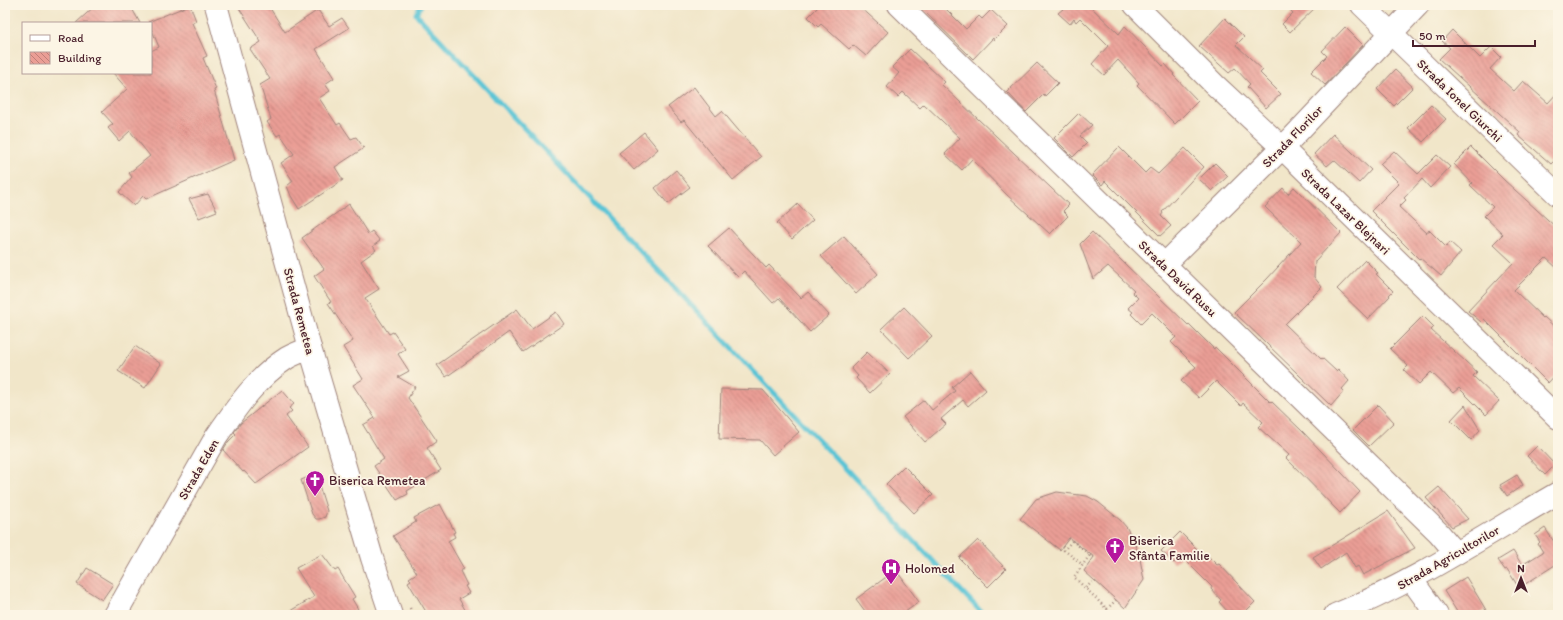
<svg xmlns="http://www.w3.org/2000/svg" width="1563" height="620" font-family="Itim,sans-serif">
<defs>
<pattern id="building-back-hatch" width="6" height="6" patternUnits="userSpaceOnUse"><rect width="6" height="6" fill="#ea9e95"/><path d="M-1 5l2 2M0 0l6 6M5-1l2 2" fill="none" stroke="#c0807a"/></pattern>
</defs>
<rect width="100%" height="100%" fill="#fcf5e5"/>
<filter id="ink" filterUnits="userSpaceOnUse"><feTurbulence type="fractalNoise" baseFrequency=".025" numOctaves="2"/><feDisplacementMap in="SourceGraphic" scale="8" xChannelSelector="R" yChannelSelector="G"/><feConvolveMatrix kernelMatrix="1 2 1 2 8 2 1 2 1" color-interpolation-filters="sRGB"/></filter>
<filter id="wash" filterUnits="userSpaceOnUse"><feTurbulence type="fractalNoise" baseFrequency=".012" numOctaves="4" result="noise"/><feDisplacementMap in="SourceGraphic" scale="16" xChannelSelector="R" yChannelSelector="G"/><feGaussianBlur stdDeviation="0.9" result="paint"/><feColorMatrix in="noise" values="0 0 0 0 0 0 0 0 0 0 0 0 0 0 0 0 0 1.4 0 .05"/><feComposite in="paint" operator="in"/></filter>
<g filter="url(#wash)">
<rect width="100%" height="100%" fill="#f1e6c9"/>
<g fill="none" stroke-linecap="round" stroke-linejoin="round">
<!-- stream -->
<polyline stroke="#5ac4d5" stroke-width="5" points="421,5 416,14 984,615"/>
</g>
<g id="blocks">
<!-- building -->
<g fill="url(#building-back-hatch)">
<polygon points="96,5 130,5 140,23 76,23"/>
<polygon points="190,5 196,21 192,23 207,56 203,58 216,89 214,90 234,160 146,199 143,196 134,206 119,192 132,177 129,173 150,156 130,131 119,141 108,128 113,124 102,112 127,89 113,73 151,73 151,51 159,47 151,28 151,23 148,22"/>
<polygon points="237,5 268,5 285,32 318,10 329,26 342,18 349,28 316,49 334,78 325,84 330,91 319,98 337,125 340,123 351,139 356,137 364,148 335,167 343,180 299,209 291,196 287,186 293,181 281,163 294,154 280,134 277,136 267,122 271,119 260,85 270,79 250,49 261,42"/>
<polygon points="820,5 858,5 888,32 866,56 853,45 849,49 821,24 818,27 808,17"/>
<polygon points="918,5 942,5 966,29 979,16 982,19 991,10 1008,26 994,40 993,38 973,59"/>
<polygon points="1059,5 1092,5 1090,6 1119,34 1125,26 1163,66 1165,64 1174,74 1173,75 1198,101 1175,124 1137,85 1139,83 1118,60 1104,75 1092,64 1108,46 1080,18 1076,22 1074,19 1070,24 1058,13 1063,9"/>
<polygon points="1285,5 1318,5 1290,32 1282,24 1293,13"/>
<polygon points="1225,18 1244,37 1236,45 1263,70 1260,73 1281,94 1266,108 1247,87 1250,84 1235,68 1229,73 1199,46"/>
<polygon points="1345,27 1363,45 1325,85 1311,72 1327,56 1322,51"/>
<polygon points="1452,30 1480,58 1491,47 1501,57 1490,69 1514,91 1523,81 1548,103 1558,92 1558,157 1551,164 1518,135 1520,132 1439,59 1450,48 1442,41"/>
<polygon points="910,49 945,82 942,85 1069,205 1063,211 1068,216 1050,234 1007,195 972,159 962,170 945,154 960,138 924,104 920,108 903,92 898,97 887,87 899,73 892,67"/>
<polygon points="1037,63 1058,83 1045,96 1044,94 1026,112 1007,92"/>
<polygon points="1395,70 1413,87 1394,106 1377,89"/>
<polygon points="694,87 716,116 722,111 761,157 733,180 684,120 681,122 668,107"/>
<polygon points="1431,105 1446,119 1423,142 1408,128"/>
<polygon points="1079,113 1092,125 1080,136 1087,143 1073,157 1054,138"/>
<polygon points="644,132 658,149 634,170 619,153"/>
<polygon points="1333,134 1371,170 1359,183 1334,160 1327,166 1314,154"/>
<polygon points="1119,147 1145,173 1150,168 1158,174 1185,148 1204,167 1162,212 1163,213 1161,216 1171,226 1160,236 1105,181 1102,185 1092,175"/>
<polygon points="1471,147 1504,180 1558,229 1558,269 1546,258 1514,290 1543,318 1544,317 1558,330 1558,372 1548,383 1484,319 1481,322 1468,311 1513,263 1493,244 1503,234 1484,216 1493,207 1470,185 1472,183 1454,164"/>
<polygon points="1394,151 1418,174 1437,155 1450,167 1430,188 1422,179 1404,198 1406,200 1399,207 1427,233 1429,230 1446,247 1450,242 1461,252 1441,276 1420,258 1419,259 1371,211 1399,183 1380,164"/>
<polygon points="1215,163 1228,176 1212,191 1199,179"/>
<polygon points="676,170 690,187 668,204 655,188"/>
<polygon points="1294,187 1341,233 1315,261 1314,277 1322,287 1285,324 1321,359 1322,358 1336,371 1338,369 1349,381 1342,389 1344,391 1331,406 1234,312 1267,279 1301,242 1265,207 1283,188 1288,194"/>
<polygon points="208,194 217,211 199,218 189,199"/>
<polygon points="349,204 368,234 372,231 380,241 373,246 376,250 361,261 379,289 365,298 389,334 393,332 405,349 398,354 409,371 398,377 415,387 408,398 437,441 427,448 441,470 407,491 408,494 397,500 374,466 384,459 363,425 375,418 353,385 363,379 343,347 353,341 328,303 331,302 314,276 324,269 302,238"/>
<polygon points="798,204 813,220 792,239 777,223"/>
<polygon points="729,228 766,268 769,265 801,298 808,292 829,315 810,332 779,298 773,303 744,271 738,277 708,246"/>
<polygon points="1092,232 1188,325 1189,324 1214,349 1215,347 1270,402 1271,401 1302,431 1360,492 1340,513 1286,458 1289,455 1258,427 1263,422 1243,403 1241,406 1216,381 1199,398 1181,381 1196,367 1171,342 1176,337 1152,313 1141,324 1131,314 1133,312 1128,308 1138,298 1132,292 1134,290 1108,266 1093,279 1080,244"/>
<polygon points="844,236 878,274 856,294 821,256"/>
<polygon points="1365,260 1378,273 1376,274 1393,291 1389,295 1390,296 1368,319 1337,289"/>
<polygon points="904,307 932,336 909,358 881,329"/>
<polygon points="517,309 532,329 556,312 564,324 523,352 509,332 446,377 437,365"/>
<polygon points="1423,316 1434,327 1431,330 1477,372 1473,376 1499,401 1486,415 1459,388 1453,393 1431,372 1419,384 1404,370 1408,366 1390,349"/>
<polygon points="135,346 161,364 145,388 118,371"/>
<polygon points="867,352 890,374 870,393 856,378 858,376 851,368"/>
<polygon points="970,371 986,390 968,406 963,400 941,419 946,424 925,442 903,417 924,400 932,410 955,391 952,387"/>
<polygon points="721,389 763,390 799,432 773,455 760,440 719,439"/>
<polygon points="282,390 294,404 289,408 292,411 286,416 308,447 256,484 244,471 243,472 223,450 228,442 236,434 234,432 241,423"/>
<polygon points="1378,405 1394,422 1369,446 1353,430"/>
<polygon points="1465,405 1480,430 1471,440 1451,420"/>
<polygon points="1537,446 1555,465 1545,475 1527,456"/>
<polygon points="904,466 933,495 914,513 886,484"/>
<polygon points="314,475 315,480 317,479 327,511 325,517 319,519 316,519 312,514 301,480"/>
<polygon points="1517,475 1523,485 1507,496 1500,485"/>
<polygon points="1439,487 1468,519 1452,527 1426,498"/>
<polygon points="1057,492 1087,496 1098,502 1120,520 1127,528 1139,554 1144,580 1125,608 1084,571 1094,557 1069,538 1060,550 1020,519 1036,499"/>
<polygon points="440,504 455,532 453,533 455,537 448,541 464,569 460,571 467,585 465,586 469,593 459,599 468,615 428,615 408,582 411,580 409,578 417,573 393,536 416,522 414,518"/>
<polygon points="1388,511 1415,548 1363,575 1358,566 1355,568 1346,552 1321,569 1313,557"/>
<polygon points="1545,528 1558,548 1558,568 1555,565 1519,588 1507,569 1505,570 1498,560 1513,551 1522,565 1543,552 1538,544 1540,542 1535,535"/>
<polygon points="1180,532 1206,558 1208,556 1217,565 1219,564 1255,602 1242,615 1235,615 1230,610 1228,612 1219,602 1221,600 1211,589 1212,587 1181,556 1174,563 1161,551"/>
<polygon points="978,540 1006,569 988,587 959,558"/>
<polygon points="322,554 335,571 338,569 355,597 352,599 358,609 347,615 283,615 314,597 296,568"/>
<polygon points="87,568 113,584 102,600 77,584"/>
<polygon points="896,570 919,602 901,615 868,615 856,599"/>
<polygon points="1466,577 1486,610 1478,615 1459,615 1444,591"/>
</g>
</g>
</g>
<g filter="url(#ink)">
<use href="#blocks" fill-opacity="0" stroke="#9e827a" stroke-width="1"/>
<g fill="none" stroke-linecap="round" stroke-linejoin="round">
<!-- minor casing -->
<g stroke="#9e827a" stroke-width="24">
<g id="minor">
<polyline points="216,5 310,348 372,558 391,615"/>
<polyline points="899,5 1439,533 1456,553"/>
<polyline points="1135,5 1215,85 1274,140 1558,418"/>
<polyline points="1362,5 1558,195"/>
<polyline points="1164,265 1293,137 1418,5"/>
<polyline points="1411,579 1437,615"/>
<path d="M115 615 216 437C236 408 257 377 287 358 294 354 302 351 310 348"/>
<path d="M1335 615C1414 583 1485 535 1558 493"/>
</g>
</g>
<!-- path -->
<g stroke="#9e827a" stroke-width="2.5" stroke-dasharray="1 3" stroke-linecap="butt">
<polyline points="1069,538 1090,555 1074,577 1113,615"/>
<polyline points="1072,541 1064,550 1083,565"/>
<polyline points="1090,555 1094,557"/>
<polyline points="1086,588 1094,580"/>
<polyline points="410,608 413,615"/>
<polyline points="1107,609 1116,600"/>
</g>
<!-- minor -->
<use href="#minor" stroke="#fff" stroke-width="22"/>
</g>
</g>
<!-- icons -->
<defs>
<g id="church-pin" transform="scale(1)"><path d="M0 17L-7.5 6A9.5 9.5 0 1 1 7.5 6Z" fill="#b5179e" stroke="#fcf5e5"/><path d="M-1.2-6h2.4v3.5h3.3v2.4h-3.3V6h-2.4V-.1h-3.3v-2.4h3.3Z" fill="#fff"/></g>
<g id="hospital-pin" transform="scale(1)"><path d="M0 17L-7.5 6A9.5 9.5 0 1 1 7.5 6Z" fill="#b5179e" stroke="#fcf5e5"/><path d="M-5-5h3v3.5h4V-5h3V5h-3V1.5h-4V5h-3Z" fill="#fff"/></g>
</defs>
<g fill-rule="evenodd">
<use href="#church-pin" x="315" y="480"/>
<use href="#church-pin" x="1115" y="547"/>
<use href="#hospital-pin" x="891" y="568"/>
</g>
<g text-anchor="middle" stroke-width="3.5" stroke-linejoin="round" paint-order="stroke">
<!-- street labels -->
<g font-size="13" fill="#4a1f2b" stroke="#fcf5e5">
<text transform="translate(1460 100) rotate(44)" y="5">Strada Ionel Giurchi</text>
<text transform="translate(1292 136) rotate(-46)" y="5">Strada Florilor</text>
<text transform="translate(1346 211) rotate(44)" y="5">Strada Lazar Blejnari</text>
<text transform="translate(1178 278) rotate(44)" y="5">Strada David Rusu</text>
<text transform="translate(300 311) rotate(75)" y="5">Strada Remetea</text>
<text transform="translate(198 469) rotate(-60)" y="5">Strada Eden</text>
<text transform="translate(1448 557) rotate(-30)" y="5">Strada Agricultorilor</text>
</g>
<!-- poi labels -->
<g font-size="13" fill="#4a1f2b" stroke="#fcf5e5" text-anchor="start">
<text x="329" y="485">Biserica Remetea</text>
<text x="1129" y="545">Biserica<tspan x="1129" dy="15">Sfânta Familie</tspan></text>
<text x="905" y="573">Holomed</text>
</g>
</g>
<!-- margin -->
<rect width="1563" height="620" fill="none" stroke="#fcf5e5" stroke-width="20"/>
<!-- legend -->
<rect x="22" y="22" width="130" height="52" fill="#fcf5e5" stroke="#b59f9b"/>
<rect x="30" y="35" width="20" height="6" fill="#ffffff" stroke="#b59f9b"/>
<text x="58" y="42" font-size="12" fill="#4a1f2b">Road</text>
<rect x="30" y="52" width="20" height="12" fill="url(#building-back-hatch)" stroke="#b59f9b"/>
<text x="58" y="62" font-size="12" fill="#4a1f2b">Building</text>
<!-- north arrow -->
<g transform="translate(1521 578)" stroke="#fcf5e5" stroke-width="3" paint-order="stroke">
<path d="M0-3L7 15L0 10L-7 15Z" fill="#4a1f2b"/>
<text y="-6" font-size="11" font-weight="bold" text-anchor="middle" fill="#4a1f2b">N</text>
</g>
<!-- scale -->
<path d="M1413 40v6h122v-6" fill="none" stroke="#4a1f2b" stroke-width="2"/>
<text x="1419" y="40" font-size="12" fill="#4a1f2b" stroke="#fcf5e5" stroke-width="3" paint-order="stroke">50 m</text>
</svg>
